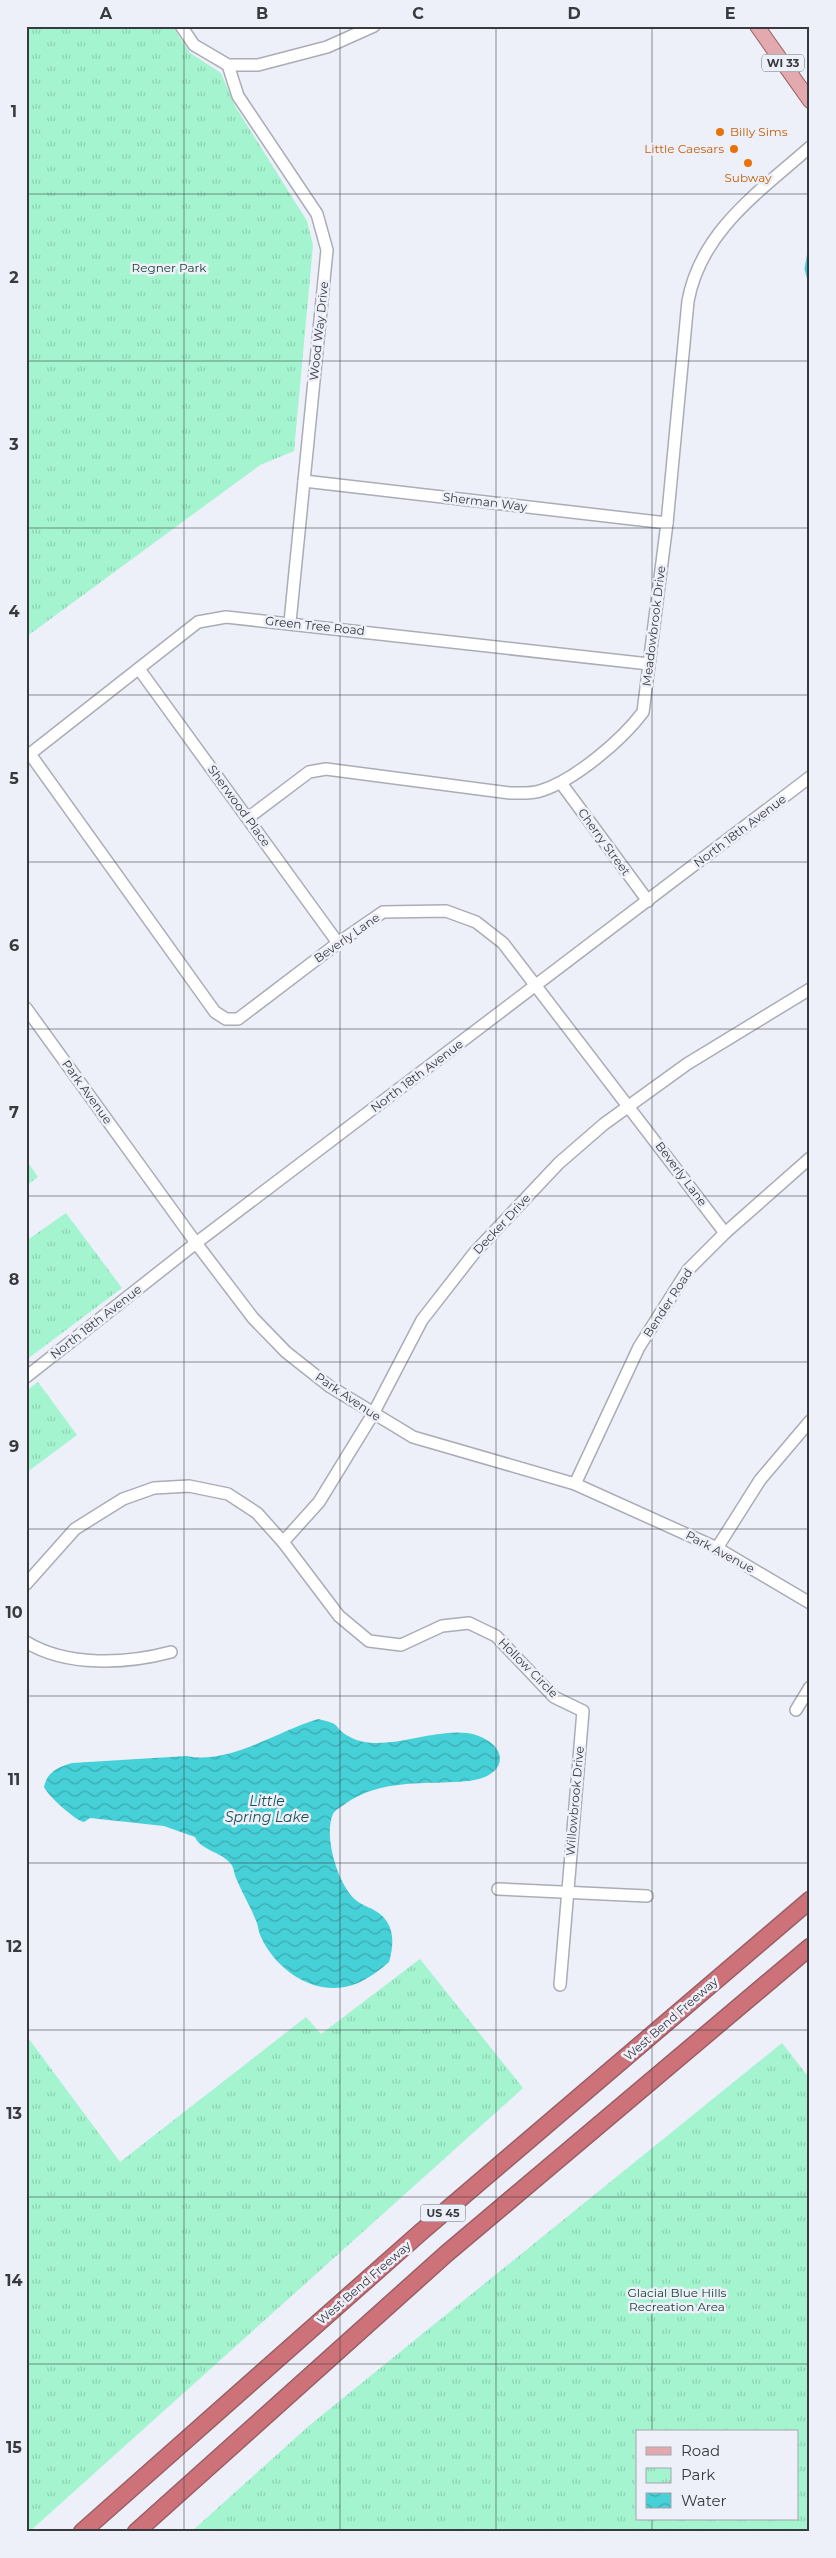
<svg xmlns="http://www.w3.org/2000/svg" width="836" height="2558" font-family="Montserrat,sans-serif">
<defs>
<pattern id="park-tufts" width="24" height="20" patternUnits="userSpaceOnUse" patternTransform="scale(1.25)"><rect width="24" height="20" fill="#a3f4cf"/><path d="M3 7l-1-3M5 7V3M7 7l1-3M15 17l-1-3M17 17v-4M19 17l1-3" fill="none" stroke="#8dd2b3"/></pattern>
<pattern id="water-waves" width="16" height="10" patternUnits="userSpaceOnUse" patternTransform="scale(1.25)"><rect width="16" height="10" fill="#46d0d7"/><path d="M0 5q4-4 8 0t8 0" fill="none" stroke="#3baab0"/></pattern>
</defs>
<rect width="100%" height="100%" fill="#edeff9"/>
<!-- park -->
<g fill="url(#park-tufts)" fill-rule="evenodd">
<polygon points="26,26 172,26 190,53 221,73 235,106 307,221 313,245 294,451 260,465 26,637"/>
<polygon points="26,1160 38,1177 26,1186"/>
<polygon points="66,1213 122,1288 26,1360 26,1241"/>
<polygon points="38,1382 77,1435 26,1473 26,1391"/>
<polygon points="420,1959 523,2088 29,2532 26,2532 26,2035 120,2162 306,2017 321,2034"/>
<path d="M782 2043 810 2079V2532H191L311 2424ZM637 2432H797V2519H637Z"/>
</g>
<!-- water -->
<path fill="url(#water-waves)" d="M318 1719C322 1720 328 1721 332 1723 336 1724 338 1728 340 1730 349 1739 363 1743 375 1743 406 1744 447 1726 476 1735 511 1747 507 1777 468 1781 426 1785 381 1778 345 1804 341 1807 335 1810 333 1814 323 1835 338 1887 357 1901 363 1906 373 1908 380 1914 395 1926 394 1945 389 1962 380 1970 369 1978 358 1983 319 2000 277 1972 261 1937 259 1933 258 1927 257 1923 251 1907 242 1893 236 1878 234 1873 234 1868 231 1864 222 1852 200 1850 195 1837L164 1826 90 1818 84 1822C76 1821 48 1796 44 1787 47 1772 58 1767 72 1763L187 1756C228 1765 278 1731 318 1719Z"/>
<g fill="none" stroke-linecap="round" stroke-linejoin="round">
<!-- stream -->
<polyline stroke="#46d0d7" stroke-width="3" points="810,246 806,269 810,284"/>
<!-- minor casing -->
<g stroke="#aaadb5" stroke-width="14">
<g id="minor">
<polyline points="181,26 194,45 228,65 258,65 327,47 374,26"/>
<polyline points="228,65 238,96 317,214 327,250 290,622"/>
<polyline points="304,481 667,523"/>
<polyline points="139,669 338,943"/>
<polyline points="30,754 215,1012 226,1019 238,1019 338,943 383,912 446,911 476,922 503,943 725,1233"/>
<polyline points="26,757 198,622 226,617 649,664"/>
<polyline points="561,783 648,901"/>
<path d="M248 818 309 772 326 769 510 793C519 793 531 794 540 791 574 781 622 740 643 712L667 523 688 301C701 231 759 192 810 147"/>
<polyline points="26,1008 196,1243 253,1318 286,1352 329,1386 413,1437 575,1484 717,1548 810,1603"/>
<polyline points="26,1377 196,1243 810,777"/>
<polyline points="575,1484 639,1347 688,1270 725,1233 810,1158"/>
<polyline points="283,1542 319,1502 373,1414 422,1320 475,1252 559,1163 604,1124 687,1064 810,989"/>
<polyline points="717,1548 760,1480 810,1421"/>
<polyline points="26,1584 75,1529 123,1499 154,1488 189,1486 228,1494 257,1513 283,1542 339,1616 369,1641 401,1645 442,1626 469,1623 496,1636 554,1697 583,1711 560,1985"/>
<path d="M26 1642C67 1667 126 1664 171 1652"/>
<polyline points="796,1710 810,1687"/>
<polyline points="498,1889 647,1896"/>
</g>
</g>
<!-- major casing -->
<g stroke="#9a5e65" stroke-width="16">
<polyline id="major" points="757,26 810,101"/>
</g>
<!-- highway casing -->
<g stroke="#9a5e65" stroke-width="19">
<g id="highway">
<polyline points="82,2532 421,2232 810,1900"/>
<polyline points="136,2532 446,2254 810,1947"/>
</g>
</g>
<!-- minor -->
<use href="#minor" stroke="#fff" stroke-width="11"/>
<!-- major -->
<use href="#major" stroke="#e2aaaf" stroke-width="14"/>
<!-- highway -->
<use href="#highway" stroke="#ce727a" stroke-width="16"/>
</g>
<!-- grid -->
<path fill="none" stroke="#393a3e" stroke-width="1" stroke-opacity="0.55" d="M184 26V2532M340 26V2532M496 26V2532M652 26V2432M26 194H810M26 361H810M26 528H810M26 695H810M26 862H810M26 1029H810M26 1196H810M26 1362H810M26 1529H810M26 1696H810M26 1863H810M26 2030H810M26 2197H810M26 2364H810M652 2519V2532"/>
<!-- markers -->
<g fill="#e8710a" stroke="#edeff9" stroke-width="2">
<circle cx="720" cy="132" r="5"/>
<circle cx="734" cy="149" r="5"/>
<circle cx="748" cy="163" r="5"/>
</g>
<g text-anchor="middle" stroke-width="5" stroke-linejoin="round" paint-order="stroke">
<!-- shield labels -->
<g fill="#edeff9" stroke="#6f7076" stroke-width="1">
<rect x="762" y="54.5" width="42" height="17" rx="4"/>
<rect x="420.5" y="2204.5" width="45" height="17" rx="4"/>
</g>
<g font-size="11" font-weight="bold" fill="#393a3e">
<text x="783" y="67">WI 33</text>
<text x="443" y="2217">US 45</text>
</g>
<!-- food labels -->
<g font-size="12" fill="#c56008" stroke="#edeff9" text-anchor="start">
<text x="730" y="136">Billy Sims</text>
<text x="724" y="153" text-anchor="end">Little Caesars</text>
<text x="748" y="182" text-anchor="middle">Subway</text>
</g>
<!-- park labels -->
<g font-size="12" fill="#123f2e" stroke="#edeff9">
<text x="169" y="272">Regner Park</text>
<text x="677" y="2297">Glacial Blue Hills<tspan x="677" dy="14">Recreation Area</tspan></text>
</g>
<!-- street labels -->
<g font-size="12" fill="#393a3e" stroke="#edeff9">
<text transform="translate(319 331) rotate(-84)" y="4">Wood Way Drive</text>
<text transform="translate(485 502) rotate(7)" y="4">Sherman Way</text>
<text transform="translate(315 626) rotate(6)" y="4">Green Tree Road</text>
<text transform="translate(654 626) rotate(-83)" y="4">Meadowbrook Drive</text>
<text transform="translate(239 806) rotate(54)" y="4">Sherwood Place</text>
<text transform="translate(740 831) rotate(-37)" y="4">North 18th Avenue</text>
<text transform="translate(604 842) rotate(54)" y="4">Cherry Street</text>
<text transform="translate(347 938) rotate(-35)" y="4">Beverly Lane</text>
<text transform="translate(417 1076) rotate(-37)" y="4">North 18th Avenue</text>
<text transform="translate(87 1092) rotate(54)" y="4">Park Avenue</text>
<text transform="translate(681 1174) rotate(53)" y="4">Beverly Lane</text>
<text transform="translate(502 1224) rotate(-47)" y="4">Decker Drive</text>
<text transform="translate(668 1303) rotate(-57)" y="4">Bender Road</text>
<text transform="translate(96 1322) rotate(-38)" y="4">North 18th Avenue</text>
<text transform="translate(348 1397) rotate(34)" y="4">Park Avenue</text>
<text transform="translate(720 1552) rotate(28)" y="4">Park Avenue</text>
<text transform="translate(528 1668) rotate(45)" y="4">Hollow Circle</text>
<text transform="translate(575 1801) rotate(-85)" y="4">Willowbrook Drive</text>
<text transform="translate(671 2019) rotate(-41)" y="4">West Bend Freeway</text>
<text transform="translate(364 2283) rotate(-41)" y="4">West Bend Freeway</text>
</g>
<!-- water labels -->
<g font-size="14" font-style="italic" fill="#175154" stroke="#edeff9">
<text x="267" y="1806">Little<tspan x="267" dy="16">Spring Lake</tspan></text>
</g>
</g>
<!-- border -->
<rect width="836" height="2558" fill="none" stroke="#edeff9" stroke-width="55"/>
<!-- legend -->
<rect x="636" y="2430" width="162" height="90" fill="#edeff9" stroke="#a5a7ae"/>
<rect x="646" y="2447" width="25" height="8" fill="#e2aaaf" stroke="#a5a7ae"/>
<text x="681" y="2456" font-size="15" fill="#393a3e">Road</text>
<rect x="646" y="2468" width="25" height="15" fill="url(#park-tufts)" stroke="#a5a7ae"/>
<text x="681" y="2480" font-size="15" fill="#393a3e">Park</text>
<rect x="646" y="2493" width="25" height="15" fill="url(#water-waves)" stroke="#a5a7ae"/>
<text x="681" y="2506" font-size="15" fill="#393a3e">Water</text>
<rect x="28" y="28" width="780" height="2502" fill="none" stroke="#393a3e" stroke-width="2"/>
<g font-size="16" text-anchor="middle" font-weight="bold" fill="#393a3e">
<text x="106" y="19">A</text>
<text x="262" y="19">B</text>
<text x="418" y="19">C</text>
<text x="574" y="19">D</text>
<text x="730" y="19">E</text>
<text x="14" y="117">1</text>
<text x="14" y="283">2</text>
<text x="14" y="450">3</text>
<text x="14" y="617">4</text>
<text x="14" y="784">5</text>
<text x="14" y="951">6</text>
<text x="14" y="1118">7</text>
<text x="14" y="1285">8</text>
<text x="14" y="1452">9</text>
<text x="14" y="1618">10</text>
<text x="14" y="1785">11</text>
<text x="14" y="1952">12</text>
<text x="14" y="2119">13</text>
<text x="14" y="2286">14</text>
<text x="14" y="2453">15</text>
</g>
</svg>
